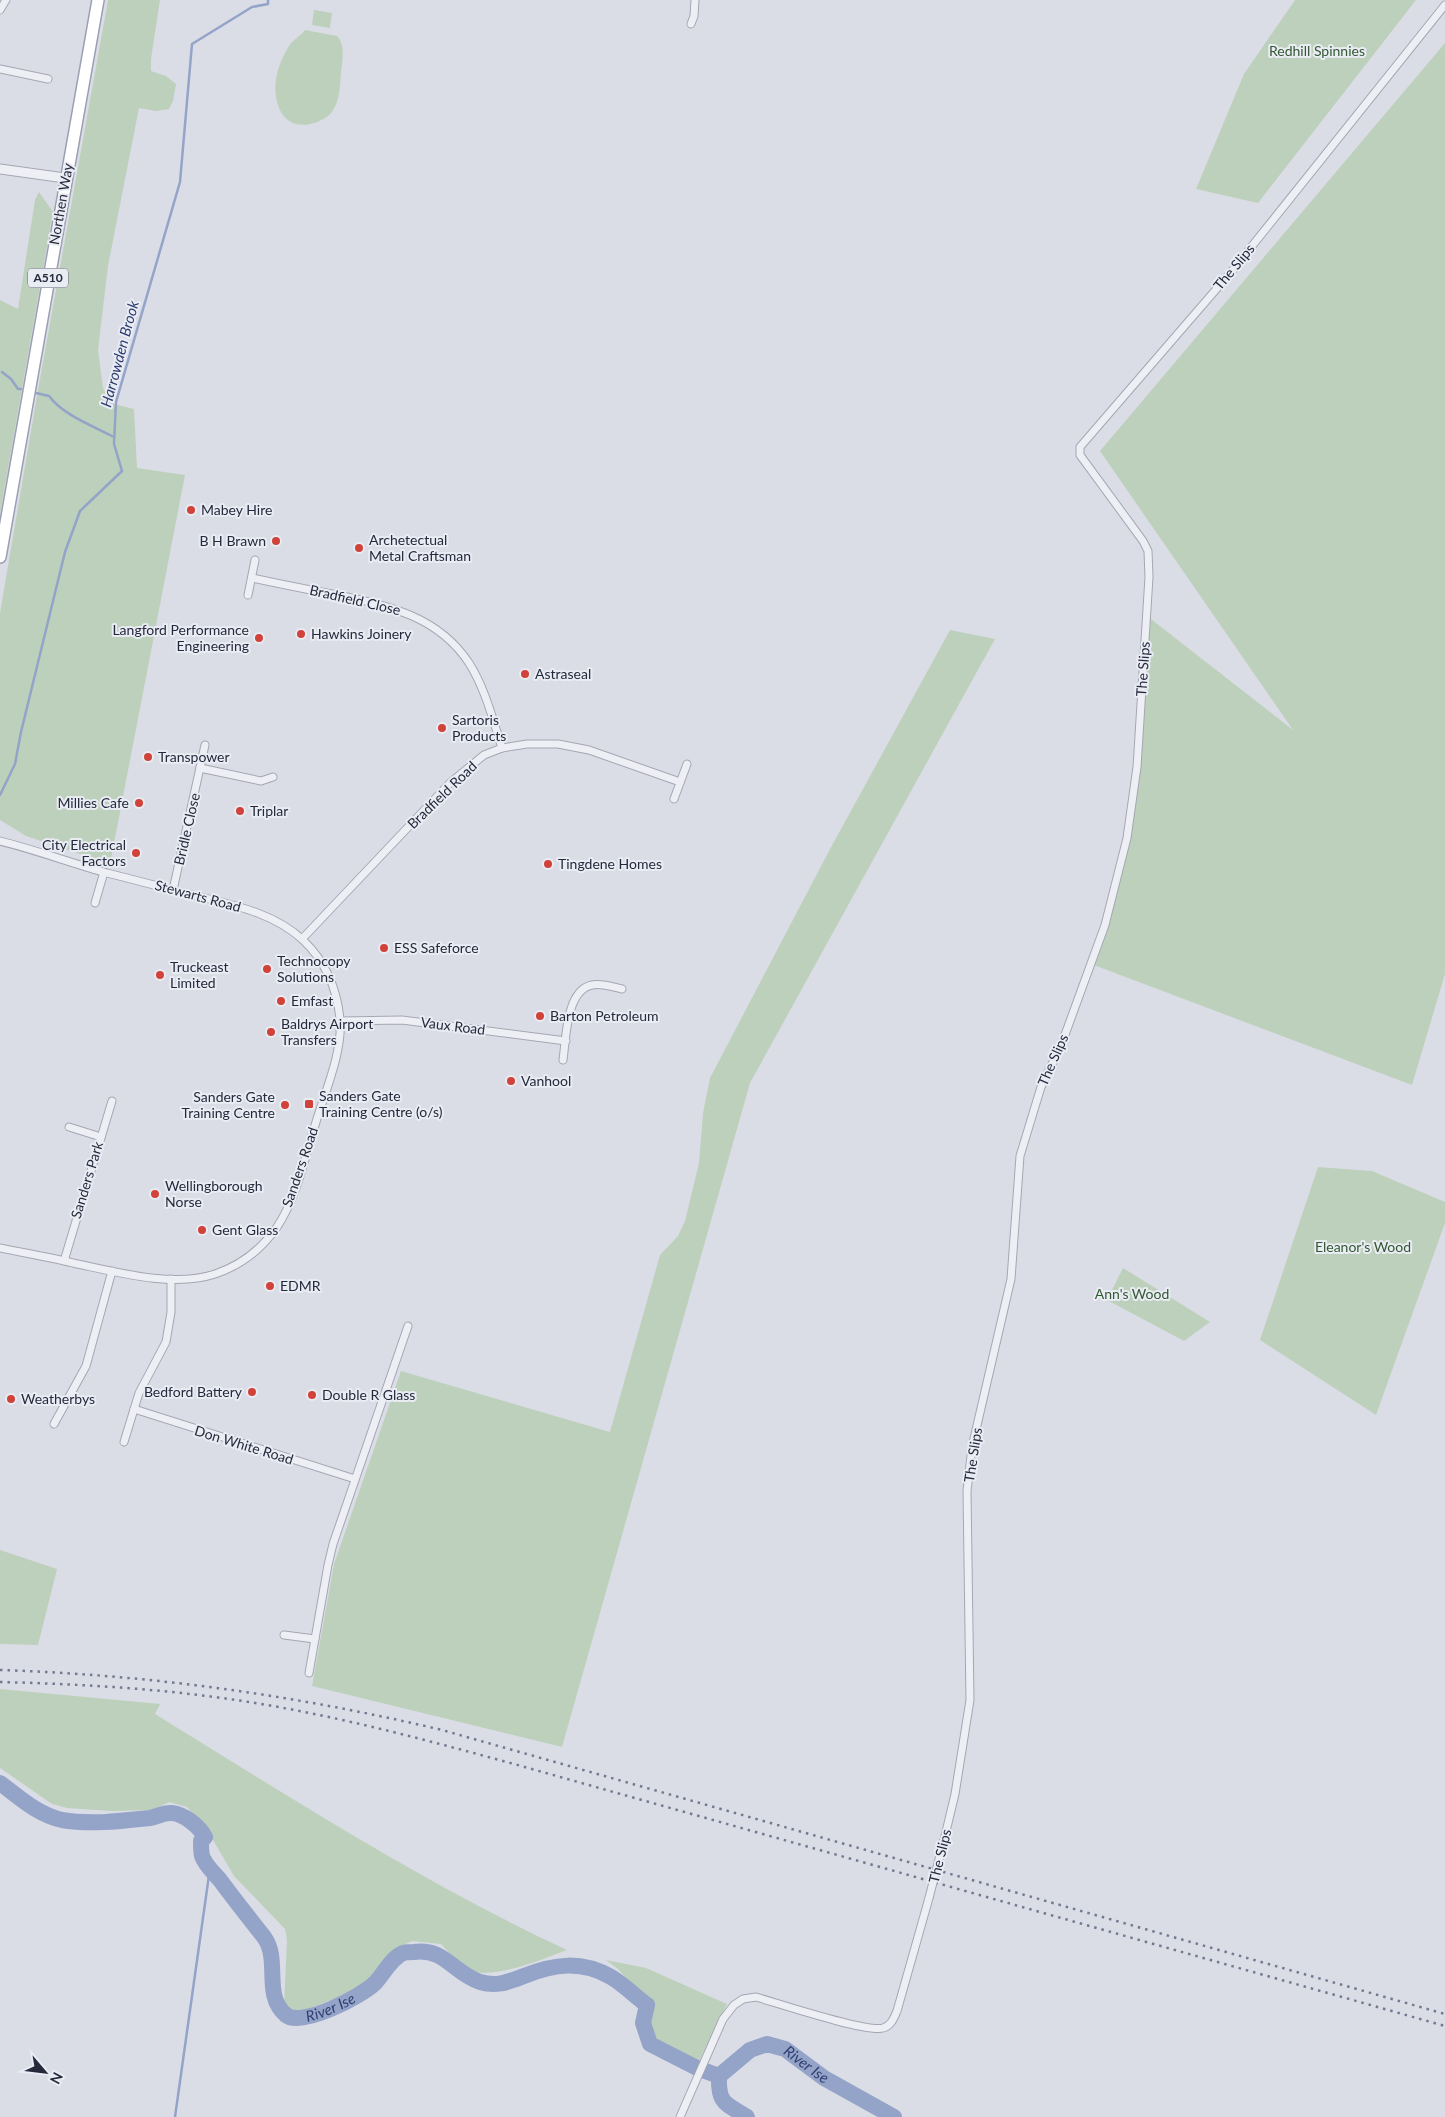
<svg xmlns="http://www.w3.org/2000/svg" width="1445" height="2117" font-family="Lato,sans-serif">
<rect width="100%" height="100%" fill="#dbdde6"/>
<!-- green -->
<g fill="#bdd0bc">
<polygon points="108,0 160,0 151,59 151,71 166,76 176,84 173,101 169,109 156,111 139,108 108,266 98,350 103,388 110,403 134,409 137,468 185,475 110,864 26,836 0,820 0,613 38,390"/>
<polygon points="1295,0 1416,0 1258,203 1196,189 1244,74"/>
<polygon points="314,10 332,13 330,28 312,25"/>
<path d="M305 30 337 36C346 45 342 61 341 73 340 84 340 100 333 110 329 117 321 121 314 123 282 133 271 101 277 74 279 65 284 54 289 46 293 39 301 36 305 30Z"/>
<polygon points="1445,43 1445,974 1412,1085 1091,964 1105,925 1133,800 1147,616 1293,730 1100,451"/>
<polygon points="39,192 53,212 0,514 0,300 18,309 35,200"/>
<polygon points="950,630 995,639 750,1083 562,1747 312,1686 334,1564 401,1371 610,1432 660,1255 678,1236 685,1221 699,1163 703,1113 710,1078 829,851"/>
<polygon points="1318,1167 1372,1171 1445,1202 1445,1223 1376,1415 1260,1340"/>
<polygon points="1123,1268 1210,1322 1184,1341 1107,1300"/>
<polygon points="0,1550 57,1569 38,1645 0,1644"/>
<path d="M0 1689 160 1704 155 1714C290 1797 423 1883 567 1950 542 1959 487 1984 462 1967 455 1961 448 1951 441 1944L412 1941 399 1947 369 1981 336 1998 297 2013 289 2012 284 2008 287 1940 285 1929 234 1876 209 1833 187 1807 169 1802 153 1810 112 1811 67 1808 52 1804 0 1768Z"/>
<polygon points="606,1960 646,1968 727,2004 697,2065 653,2043 645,2025 649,2003 618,1969"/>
</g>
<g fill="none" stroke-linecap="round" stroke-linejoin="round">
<!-- stream -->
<g stroke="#94a3c8" stroke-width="2.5">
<polyline points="2,372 11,379 18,389 21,389"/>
<path d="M36 393 49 396C63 415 93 426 114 437"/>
<polyline points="0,795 15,764 21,732 65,552 80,511 122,471 114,444 116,402 180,182 192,44 252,7 268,4 268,0"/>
<polyline points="175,2117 210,1868"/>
</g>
<!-- river -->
<g stroke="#94a3c8" stroke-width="16">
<path id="s1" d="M0 1783C19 1797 38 1815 62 1820 90 1825 122 1821 150 1818 157 1817 164 1812 172 1813 184 1814 199 1826 205 1837L201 1841C201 1845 201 1851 202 1856 205 1865 214 1873 220 1880 234 1899 249 1918 264 1937 281 1960 262 1995 286 2015 301 2028 362 1996 375 1983 384 1974 390 1959 403 1953 406 1952 411 1952 414 1952 445 1948 453 1973 480 1982 497 1987 508 1982 524 1976 554 1964 581 1960 611 1977 623 1984 635 1996 647 2005L643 2023 650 2044 697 2068 719 2076 750 2050 767 2044 785 2049 824 2078 894 2117"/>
<path d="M719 2076C718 2105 726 2103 747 2117"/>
</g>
<!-- minor casing -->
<g stroke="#a4a7b3" stroke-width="9">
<g id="minor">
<polyline points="0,10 6,0"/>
<polyline points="691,24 694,16 695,0"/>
<polyline points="0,69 48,79"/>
<path d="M252 578C280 584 309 590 338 595 389 606 438 616 469 663 485 688 493 720 502 748"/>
<polyline points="248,595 255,560"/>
<polyline points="200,768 261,781 273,777"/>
<polyline points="674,799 687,764"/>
<path d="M0 841C36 850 71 863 107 873 136 880 164 888 193 895 232 905 273 912 303 940 325 961 337 989 340 1019 343 1051 325 1092 316 1122 305 1157 297 1197 277 1227 261 1250 242 1265 215 1274 173 1288 116 1272 73 1263 49 1257 24 1253 0 1248"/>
<polyline points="173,890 205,745"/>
<polyline points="95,903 104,872"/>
<polyline points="302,939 450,783 484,755 502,748 527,744 558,744 589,750 680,782"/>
<polyline points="340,1021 402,1020 566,1041"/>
<path d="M563 1060C566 1039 566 990 592 985 601 983 613 987 622 989"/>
<polyline points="69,1127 101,1137"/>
<polyline points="64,1261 112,1101"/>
<polyline points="134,1409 355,1479"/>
<polyline points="54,1424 86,1366 112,1271"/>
<polyline points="124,1442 139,1393 166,1342 171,1312 171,1279"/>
<polyline points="284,1635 315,1639"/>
<polyline points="309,1673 328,1565 333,1544 408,1326"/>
<polyline points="944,1840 955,1794 970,1700 967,1491 972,1447 1011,1279 1020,1156 1041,1087 1062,1043 1105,925 1127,838 1137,767 1149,577 1148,551 1143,541 1080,455 1080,447 1232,271 1445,5"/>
<path d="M680 2117 723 2019 734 2005 743 1999 756 1997C777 2003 867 2033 883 2028 891 2026 894 2018 897 2011L929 1898"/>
</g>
</g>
<!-- tertiary casing -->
<g stroke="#a4a7b3" stroke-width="11">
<polyline id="tertiary" points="0,169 65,178"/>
</g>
<!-- primary casing -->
<g stroke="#9a9fb2" stroke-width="14">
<polyline id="primary" points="0,557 98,0"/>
</g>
<!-- minor -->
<use href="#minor" stroke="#eeeff4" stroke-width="7"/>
<!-- tertiary -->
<use href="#tertiary" stroke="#eeeff4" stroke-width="9"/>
<!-- primary -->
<use href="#primary" stroke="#fff" stroke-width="11"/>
<!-- rail -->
<g stroke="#747990" stroke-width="2.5" stroke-dasharray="2.5 5" stroke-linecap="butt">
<path d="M0 1670C151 1675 295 1695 442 1730L1445 2014"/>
<path d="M0 1682C83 1684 167 1689 249 1702 338 1716 426 1740 514 1764L1445 2026"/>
</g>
<!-- minor-bridge casing -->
<g stroke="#a4a7b3" stroke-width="9" stroke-linecap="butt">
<polyline id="minor-bridge" points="929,1898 944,1840"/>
</g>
<!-- minor-bridge -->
<use href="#minor-bridge" stroke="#eeeff4" stroke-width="7"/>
</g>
<!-- markers -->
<g fill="#d0423a" stroke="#eaecf4" stroke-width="2">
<circle cx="191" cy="510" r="5"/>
<circle cx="276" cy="541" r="5"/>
<circle cx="359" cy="548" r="5"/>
<circle cx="301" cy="634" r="5"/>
<circle cx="259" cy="638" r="5"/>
<circle cx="525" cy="674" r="5"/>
<circle cx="442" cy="728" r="5"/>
<circle cx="148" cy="757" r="5"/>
<circle cx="139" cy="803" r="5"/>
<circle cx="240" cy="811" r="5"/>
<circle cx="136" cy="853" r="5"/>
<circle cx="548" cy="864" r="5"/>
<circle cx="384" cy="948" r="5"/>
<circle cx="267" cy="969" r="5"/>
<circle cx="160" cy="975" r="5"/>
<circle cx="281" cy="1001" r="5"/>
<circle cx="540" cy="1016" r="5"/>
<circle cx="271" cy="1032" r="5"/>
<circle cx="511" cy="1081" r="5"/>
<rect x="304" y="1099" width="10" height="10" rx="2.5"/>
<circle cx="285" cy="1105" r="5"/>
<circle cx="155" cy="1194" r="5"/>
<circle cx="202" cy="1230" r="5"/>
<circle cx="270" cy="1286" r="5"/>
<circle cx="252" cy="1392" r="5"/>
<circle cx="312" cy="1395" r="5"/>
<circle cx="11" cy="1399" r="5"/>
</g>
<g text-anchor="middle" stroke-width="4" stroke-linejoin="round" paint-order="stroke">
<!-- shield labels -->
<rect fill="#eaecf4" stroke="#606473" stroke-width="1" x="28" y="268.5" width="40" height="19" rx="4"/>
<g font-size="12" font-weight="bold" fill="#25293c">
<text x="48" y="282">A510</text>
</g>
<!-- park labels -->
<g font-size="14" fill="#325832" stroke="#eaecf4">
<text x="1317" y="56">Redhill Spinnies</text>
<text x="1363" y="1252">Eleanor's Wood</text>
<text x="1132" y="1299">Ann's Wood</text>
</g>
<!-- street labels -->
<g font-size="14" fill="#25293c" stroke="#eaecf4">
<text transform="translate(61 204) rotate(-80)" y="5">Northen Way</text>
<text transform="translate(1234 267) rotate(-50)" y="5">The Slips</text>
<text transform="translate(355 600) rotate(13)" y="5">Bradfield Close</text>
<text transform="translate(1143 669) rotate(-86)" y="5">The Slips</text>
<text transform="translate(442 795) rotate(-44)" y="5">Bradfield Road</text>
<text transform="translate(187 829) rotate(-77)" y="5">Bridle Close</text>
<text transform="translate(198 896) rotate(15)" y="5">Stewarts Road</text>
<text transform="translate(453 1026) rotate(7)" y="5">Vaux Road</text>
<text transform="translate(1053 1060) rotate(-66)" y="5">The Slips</text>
<text transform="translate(300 1167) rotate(-71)" y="5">Sanders Road</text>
<text transform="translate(87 1180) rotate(-73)" y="5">Sanders Park</text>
<text transform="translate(244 1445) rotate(17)" y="5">Don White Road</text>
<text transform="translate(973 1455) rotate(-81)" y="5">The Slips</text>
<text transform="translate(940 1856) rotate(-76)" y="5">The Slips</text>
</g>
<!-- poi labels -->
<g font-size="14" fill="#25293c" stroke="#eaecf4" text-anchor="start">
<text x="201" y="515">Mabey Hire</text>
<text x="369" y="545">Archetectual<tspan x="369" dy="16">Metal Craftsman</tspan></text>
<text x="266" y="546" text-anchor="end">B H Brawn</text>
<text x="249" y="635" text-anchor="end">Langford Performance<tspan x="249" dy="16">Engineering</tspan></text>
<text x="311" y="639">Hawkins Joinery</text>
<text x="535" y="679">Astraseal</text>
<text x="452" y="725">Sartoris<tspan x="452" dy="16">Products</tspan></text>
<text x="158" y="762">Transpower</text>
<text x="129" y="808" text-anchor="end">Millies Cafe</text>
<text x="250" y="816">Triplar</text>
<text x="126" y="850" text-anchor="end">City Electrical<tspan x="126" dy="16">Factors</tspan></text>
<text x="558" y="869">Tingdene Homes</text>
<text x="394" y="953">ESS Safeforce</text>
<text x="277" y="966">Technocopy<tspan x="277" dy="16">Solutions</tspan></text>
<text x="170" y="972">Truckeast<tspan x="170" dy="16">Limited</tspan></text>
<text x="291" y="1006">Emfast</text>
<text x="550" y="1021">Barton Petroleum</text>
<text x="281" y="1029">Baldrys Airport<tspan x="281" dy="16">Transfers</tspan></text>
<text x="521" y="1086">Vanhool</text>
<text x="319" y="1101">Sanders Gate<tspan x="319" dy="16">Training Centre (o/s)</tspan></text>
<text x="275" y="1102" text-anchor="end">Sanders Gate<tspan x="275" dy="16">Training Centre</tspan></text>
<text x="165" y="1191">Wellingborough<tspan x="165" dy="16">Norse</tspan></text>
<text x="212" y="1235">Gent Glass</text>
<text x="280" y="1291">EDMR</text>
<text x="242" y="1397" text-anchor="end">Bedford Battery</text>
<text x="322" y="1400">Double R Glass</text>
<text x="21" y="1404">Weatherbys</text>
</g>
<!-- water labels -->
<g font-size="15" font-style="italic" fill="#2e3e71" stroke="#eaecf4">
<text transform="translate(120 354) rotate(-75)" y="5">Harrowden Brook</text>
<text dy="5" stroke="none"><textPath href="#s1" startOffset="479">River Ise</textPath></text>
<text dy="5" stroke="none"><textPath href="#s1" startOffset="1059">River Ise</textPath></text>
</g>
</g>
<!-- north arrow -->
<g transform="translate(45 2072) rotate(118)" stroke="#eaecf4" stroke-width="4" paint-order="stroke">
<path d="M0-4L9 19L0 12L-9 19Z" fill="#25293c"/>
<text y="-8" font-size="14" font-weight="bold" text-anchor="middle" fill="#25293c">N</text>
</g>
</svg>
